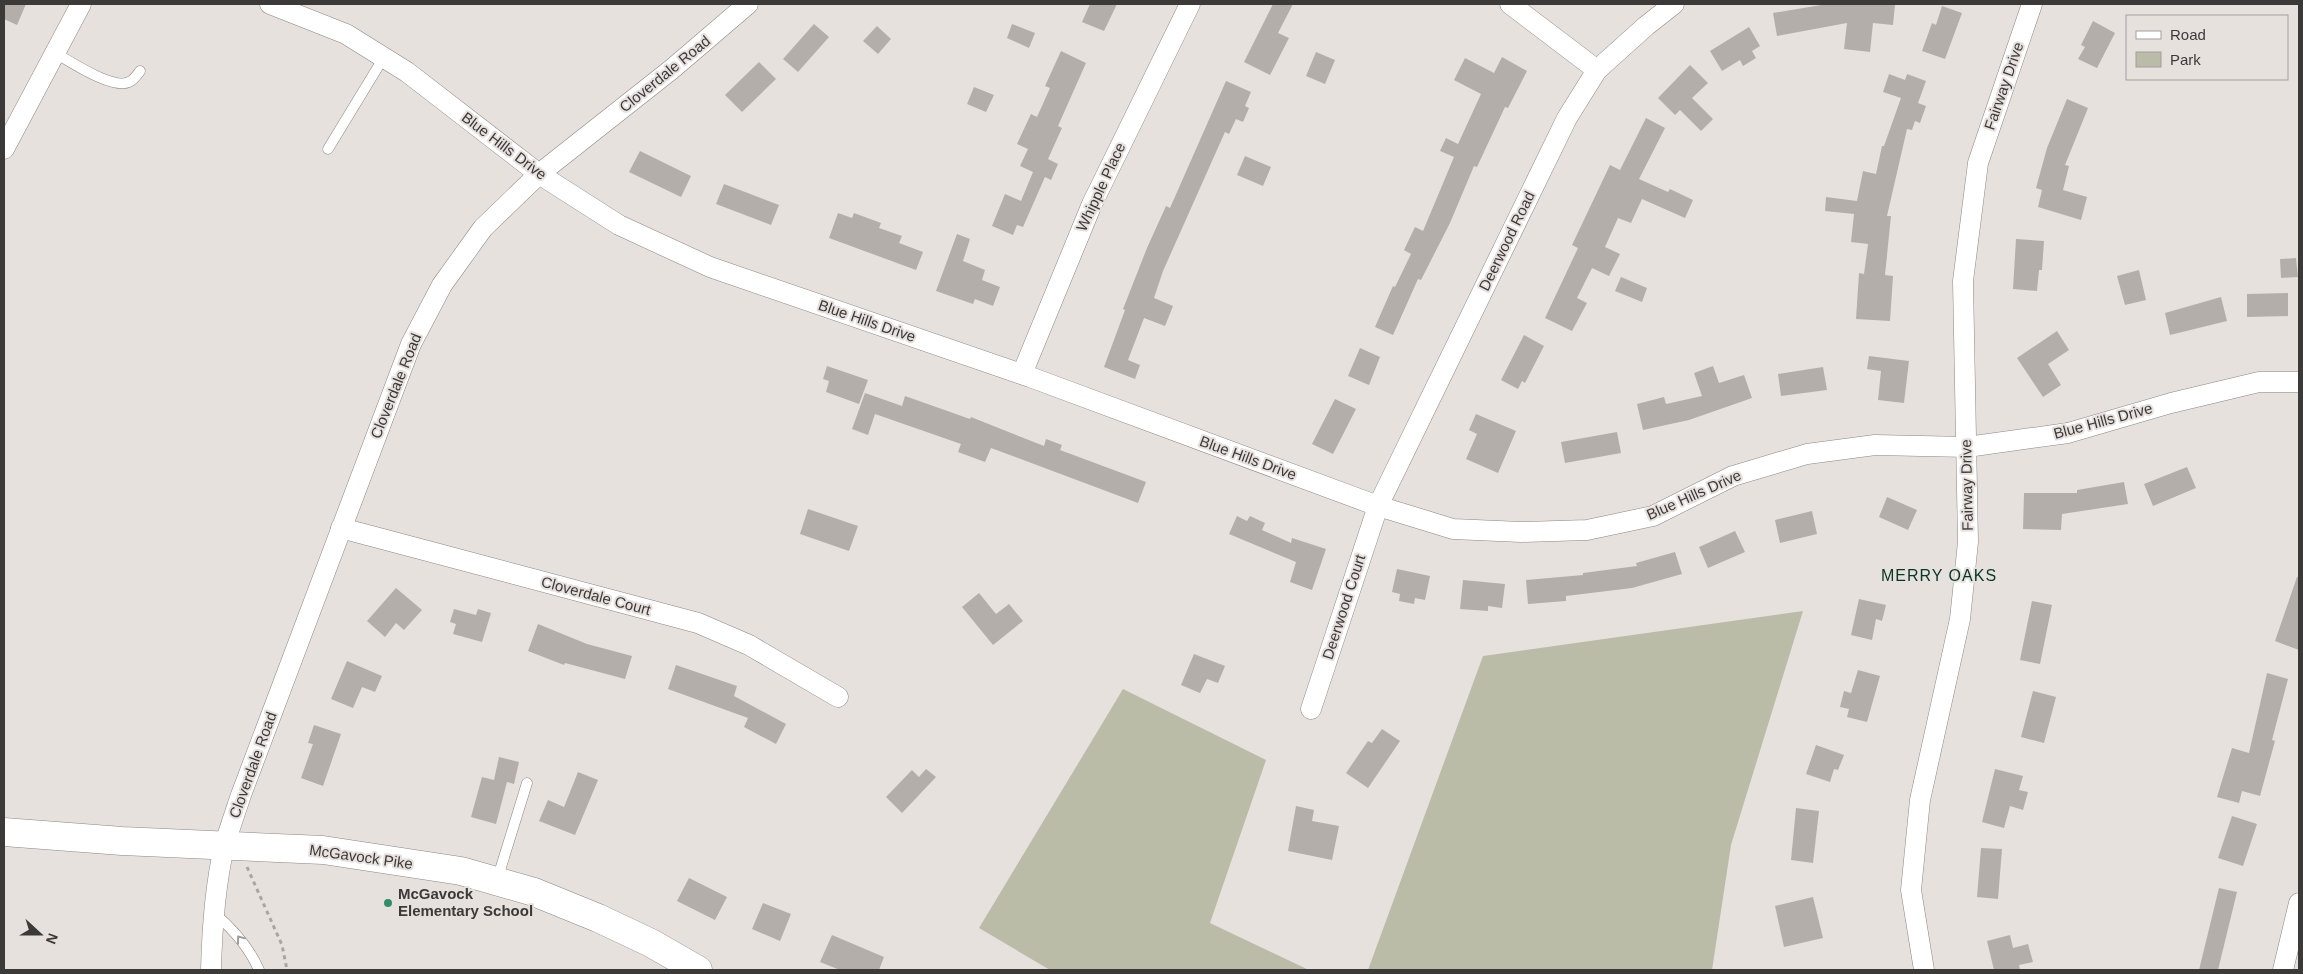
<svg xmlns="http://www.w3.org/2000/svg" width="2303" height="974" font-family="Helvetica,sans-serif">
<rect width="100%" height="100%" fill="#e7e1de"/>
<!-- green -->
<g fill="#babca7">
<polygon points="1803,611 1731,845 1712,970 1368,970 1483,656"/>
<polygon points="1123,689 1266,760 1210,923 1309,970 1050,970 979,928"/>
</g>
<!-- building -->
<g fill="#b4aeab">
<polygon points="4,4 26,4 17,25 4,19"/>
<polygon points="1090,4 1117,4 1104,31 1082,22"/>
<polygon points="1273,4 1293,4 1278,33 1289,38 1270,75 1244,62"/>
<polygon points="1827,4 1895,5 1893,25 1873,23 1870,52 1844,49 1847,23 1777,36 1773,13"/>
<polygon points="1942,6 1962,13 1945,59 1922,51 1932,23 1936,25"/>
<polygon points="2093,21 2115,33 2097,68 2078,59 2085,47 2081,45"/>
<polygon points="814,24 829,37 798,72 783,59"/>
<polygon points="1012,24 1035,33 1029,48 1007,38"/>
<polygon points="877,26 891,39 878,54 863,41"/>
<polygon points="1749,27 1760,46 1752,51 1756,58 1743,66 1740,60 1722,71 1710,51"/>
<polygon points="1061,51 1086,63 1058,126 1062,128 1048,159 1058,164 1051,180 1045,177 1023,227 1017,225 1013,235 992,226 1005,194 1021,201 1033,172 1020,166 1028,149 1017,144 1031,114 1037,117 1050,88 1045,86"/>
<polygon points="1316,52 1335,60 1325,84 1306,76"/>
<polygon points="1502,57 1527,71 1508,108 1505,107 1477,167 1474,166 1450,223 1421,280 1418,279 1393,335 1375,327 1393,286 1395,287 1411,254 1404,250 1415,227 1423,231 1454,157 1440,151 1446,138 1458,144 1481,94 1454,80 1465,58 1494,73"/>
<polygon points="759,62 776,79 742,112 725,95"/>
<polygon points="1690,65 1708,83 1692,98 1713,119 1701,131 1680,110 1675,115 1658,98"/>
<polygon points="1889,74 1905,80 1907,74 1926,81 1918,103 1926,106 1920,123 1915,121 1912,130 1907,129 1887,216 1891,216 1885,275 1893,276 1890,321 1856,319 1859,273 1864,274 1868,244 1851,242 1854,214 1825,211 1826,197 1857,201 1863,171 1876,174 1882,146 1884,146 1901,98 1883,92"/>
<polygon points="1226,81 1251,92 1245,106 1249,108 1243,122 1236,119 1229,134 1225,132 1163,271 1154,298 1173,306 1165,326 1144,318 1128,360 1140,365 1135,379 1104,367 1125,310 1123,309 1147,248 1166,206 1170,208"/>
<polygon points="974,87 994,95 986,112 967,104"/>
<polygon points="2067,99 2088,108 2065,165 2069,166 2063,190 2087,197 2081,220 2038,207 2042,190 2036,188 2047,148"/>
<polygon points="1646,118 1665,128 1639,179 1668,192 1670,189 1693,200 1685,218 1642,199 1631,223 1618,218 1605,247 1620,254 1609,276 1592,268 1577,298 1587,303 1572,331 1545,318 1578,248 1572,245 1610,165 1620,170"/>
<polygon points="640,151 691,176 681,197 629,172"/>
<polygon points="1245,156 1271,167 1263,186 1237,175"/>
<polygon points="724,184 779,205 771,225 716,204"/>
<polygon points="838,213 852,218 854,213 881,223 879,228 902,236 899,243 923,252 916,270 829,238"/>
<polygon points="957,234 970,239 963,261 985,270 982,280 1000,287 993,306 975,299 973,304 936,291"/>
<polygon points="2016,239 2044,241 2042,270 2039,270 2037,291 2013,289"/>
<polygon points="2296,258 2298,277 2281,278 2280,259"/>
<polygon points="2139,270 2146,300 2125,305 2117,276"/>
<polygon points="1621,277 1647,288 1642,302 1615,291"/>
<polygon points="2288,293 2288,316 2247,317 2247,294"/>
<polygon points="2221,297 2227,321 2170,335 2165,313"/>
<polygon points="2057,331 2069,350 2048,364 2061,385 2043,397 2017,358"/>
<polygon points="1524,335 1544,346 1525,383 1522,381 1518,389 1501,380"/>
<polygon points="1360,348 1380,357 1369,385 1348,376"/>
<polygon points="1869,356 1909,361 1904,403 1878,400 1881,371 1867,369"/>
<polygon points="827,366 868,380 859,404 826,392 829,381 823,379"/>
<polygon points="1713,366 1719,383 1744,375 1752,398 1689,420 1643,430 1637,404 1664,397 1666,404 1702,396 1694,373"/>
<polygon points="1823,367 1827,390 1781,396 1778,374"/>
<polygon points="865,393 902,406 905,396 970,419 971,417 1044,446 1046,439 1062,445 1060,450 1146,482 1138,503 991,448 985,462 958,452 961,444 875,414 868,435 852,429"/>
<polygon points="1335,399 1356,409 1333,454 1312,444"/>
<polygon points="1476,414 1516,431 1498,473 1466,459 1477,434 1469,430"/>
<polygon points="1617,432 1621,453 1565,463 1561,442"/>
<polygon points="2187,467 2196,488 2153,506 2144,484"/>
<polygon points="2124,482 2128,504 2062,514 2061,530 2023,529 2024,493 2077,493 2077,490"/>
<polygon points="1887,497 1917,510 1908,530 1879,517"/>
<polygon points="808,509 858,526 849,551 800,534"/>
<polygon points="1812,511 1817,534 1780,543 1775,520"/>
<polygon points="1237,516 1247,521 1250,516 1265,523 1262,530 1291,543 1292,538 1326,549 1312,590 1290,582 1296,562 1229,534"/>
<polygon points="1735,531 1745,552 1708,568 1699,547"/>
<polygon points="1675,552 1682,574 1632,588 1566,596 1566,601 1528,604 1526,580 1583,575 1583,573 1637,566 1636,563"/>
<polygon points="1397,569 1430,576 1425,600 1415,598 1414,604 1399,601 1400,594 1392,592"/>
<polygon points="2297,577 2299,577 2299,650 2275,641"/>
<polygon points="1463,580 1505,584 1502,608 1488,606 1488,611 1460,609"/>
<polygon points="396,588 422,610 404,630 396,623 385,637 367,621"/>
<polygon points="979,593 996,614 1009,604 1023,621 993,645 962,607"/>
<polygon points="1859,599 1886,605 1882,621 1876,619 1872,640 1851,635"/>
<polygon points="2032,601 2052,605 2040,664 2020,660"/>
<polygon points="454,609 476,615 478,609 491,613 482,642 453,634 456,624 450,622"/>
<polygon points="538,624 587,644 632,656 625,679 565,663 564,665 528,651"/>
<polygon points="1194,654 1225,666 1218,683 1207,679 1200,693 1181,685"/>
<polygon points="347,661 382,676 375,692 362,687 353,708 331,699"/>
<polygon points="676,665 737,686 734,696 786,724 776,744 744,727 748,718 668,689"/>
<polygon points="1858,670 1880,676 1867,722 1847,717 1849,709 1840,707 1844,691 1851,693"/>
<polygon points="2267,673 2288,679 2272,740 2275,741 2260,796 2242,791 2239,803 2217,797 2232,748 2249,753"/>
<polygon points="2033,691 2056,697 2044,743 2021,737"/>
<polygon points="314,725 341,734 323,786 301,778 313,744 308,743"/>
<polygon points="1382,729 1400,741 1368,788 1346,773 1368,741 1372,743"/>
<polygon points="1816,745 1844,755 1838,770 1834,769 1830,782 1806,774"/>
<polygon points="499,757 519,762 514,784 507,782 496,824 471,817 482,777 494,780"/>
<polygon points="926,769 936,777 902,813 886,797 912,770 919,777"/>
<polygon points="1995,769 2023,776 2019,790 2028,792 2023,810 2010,806 2004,828 1982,822"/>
<polygon points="578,772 598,780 575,835 539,821 548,800 564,807"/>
<polygon points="1296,806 1314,810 1312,821 1339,826 1332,860 1288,851"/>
<polygon points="1796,808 1819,811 1813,863 1791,860"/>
<polygon points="2232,816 2257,824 2243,866 2218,858"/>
<polygon points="1981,848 2002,849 1998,899 1977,897"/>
<polygon points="689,878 727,897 715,920 677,901"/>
<polygon points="2219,888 2237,892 2218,970 2199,970"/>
<polygon points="1813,897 1823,938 1784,947 1775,906"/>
<polygon points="763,903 791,914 780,941 752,929"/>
<polygon points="832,935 884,957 879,970 840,970 820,962"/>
<polygon points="2010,935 2013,948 2028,944 2033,962 2019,965 2020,970 1994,970 1987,941"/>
</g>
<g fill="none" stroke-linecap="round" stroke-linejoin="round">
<!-- service casing -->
<g stroke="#8c8784" stroke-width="11">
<g id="service">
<path d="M55 53C70 61 112 90 129 82 134 80 137 75 140 71"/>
<polyline points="328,149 384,57"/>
<polyline points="497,880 527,783"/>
<path d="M214 913C233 929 249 947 259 970"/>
</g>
</g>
<!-- minor casing -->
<g stroke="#8c8784" stroke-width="21">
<g id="minor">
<polyline points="270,4 346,34 407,72 539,174 619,225 710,267 1030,377 1378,506 1453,529 1521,532 1587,530 1653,516 1733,476 1807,454 1875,445 1967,447 2068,433 2171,403 2259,382 2299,382"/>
<polyline points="1510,4 1597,70"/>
<polyline points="4,149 81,4"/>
<polyline points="1022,374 1092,204 1190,4"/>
<polyline points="341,528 698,623 749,645 838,697"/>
<polyline points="1311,709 1378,506 1567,118 1597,70 1646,26 1674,4"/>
<path d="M211 970C212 929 215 887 224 847 229 830 235 813 241 795L411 344 442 285 483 228 539 174 672 69 748 4"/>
<polyline points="1924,970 1911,890 1920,800 1960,619 1968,542 1963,281 1978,163 2032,4"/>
<polyline points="2283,970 2299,903"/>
</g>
</g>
<!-- secondary casing -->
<g stroke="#8c8784" stroke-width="29">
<polyline id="secondary" points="4,832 122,841 323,850 461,871 534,892 598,918 651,943 698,970"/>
</g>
<!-- path -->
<polyline stroke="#aaa5a2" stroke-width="3" stroke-dasharray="4 4" stroke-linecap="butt" points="247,867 282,945 287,970"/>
<!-- service -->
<use href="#service" stroke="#fff" stroke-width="10"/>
<!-- minor -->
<use href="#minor" stroke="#fff" stroke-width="20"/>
<!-- secondary -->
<use href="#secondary" stroke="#fff" stroke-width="28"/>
</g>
<!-- one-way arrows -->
<defs><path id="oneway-chevron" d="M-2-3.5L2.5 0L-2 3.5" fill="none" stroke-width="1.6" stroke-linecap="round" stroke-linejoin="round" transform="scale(1.25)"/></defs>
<use stroke="#9e9c9c" href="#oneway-chevron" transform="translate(240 939) rotate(-127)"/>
<!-- markers -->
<circle fill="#2f8f68" stroke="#e7e1de" stroke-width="2" cx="388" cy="903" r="5"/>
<g text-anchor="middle" stroke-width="4" stroke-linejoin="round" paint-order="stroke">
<!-- street labels -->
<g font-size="15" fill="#3c3a38" stroke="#e7e1de">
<text transform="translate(665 74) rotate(-39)" y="5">Cloverdale Road</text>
<text transform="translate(2004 86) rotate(-71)" y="5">Fairway Drive</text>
<text transform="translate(504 146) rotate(37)" y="5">Blue Hills Drive</text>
<text transform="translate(1101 187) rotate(-65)" y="5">Whipple Place</text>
<text transform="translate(1507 241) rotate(-64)" y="5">Deerwood Road</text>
<text transform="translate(867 321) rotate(19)" y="5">Blue Hills Drive</text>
<text transform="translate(396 386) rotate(-68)" y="5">Cloverdale Road</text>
<text transform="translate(2103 421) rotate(-15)" y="5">Blue Hills Drive</text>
<text transform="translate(1248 458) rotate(20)" y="5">Blue Hills Drive</text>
<text transform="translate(1967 485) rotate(-91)" y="5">Fairway Drive</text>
<text transform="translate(1694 495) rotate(-24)" y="5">Blue Hills Drive</text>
<text transform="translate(596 596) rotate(15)" y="5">Cloverdale Court</text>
<text transform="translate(1344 607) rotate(-72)" y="5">Deerwood Court</text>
<text transform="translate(253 765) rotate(-70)" y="5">Cloverdale Road</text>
<text transform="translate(361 857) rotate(8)" y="5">McGavock Pike</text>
</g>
<!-- poi labels -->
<g font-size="15" font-weight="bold" fill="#3c3a38" stroke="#e7e1de" text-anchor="start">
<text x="398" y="899">McGavock<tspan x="398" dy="17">Elementary School</tspan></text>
</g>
<!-- neighbourhood labels -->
<g font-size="16" letter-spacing="1" fill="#063624" stroke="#e7e1de">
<text x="1939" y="581">MERRY OAKS</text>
</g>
</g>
<!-- border -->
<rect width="2303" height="974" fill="none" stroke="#3c3a38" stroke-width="10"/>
<!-- legend -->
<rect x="2126" y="15" width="162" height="65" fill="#e7e1de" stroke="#a39e9c"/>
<rect x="2136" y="31" width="25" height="8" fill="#ffffff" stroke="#a39e9c"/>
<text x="2170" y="40" font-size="15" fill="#3c3a38">Road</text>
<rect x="2136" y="52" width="25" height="15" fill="#babca7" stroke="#a39e9c"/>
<text x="2170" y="65" font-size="15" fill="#3c3a38">Park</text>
<!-- north arrow -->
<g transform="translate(40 934) rotate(111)" stroke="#e7e1de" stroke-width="4" paint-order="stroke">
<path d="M0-4L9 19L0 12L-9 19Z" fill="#3c3a38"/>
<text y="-8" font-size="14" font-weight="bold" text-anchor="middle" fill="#3c3a38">N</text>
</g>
</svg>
